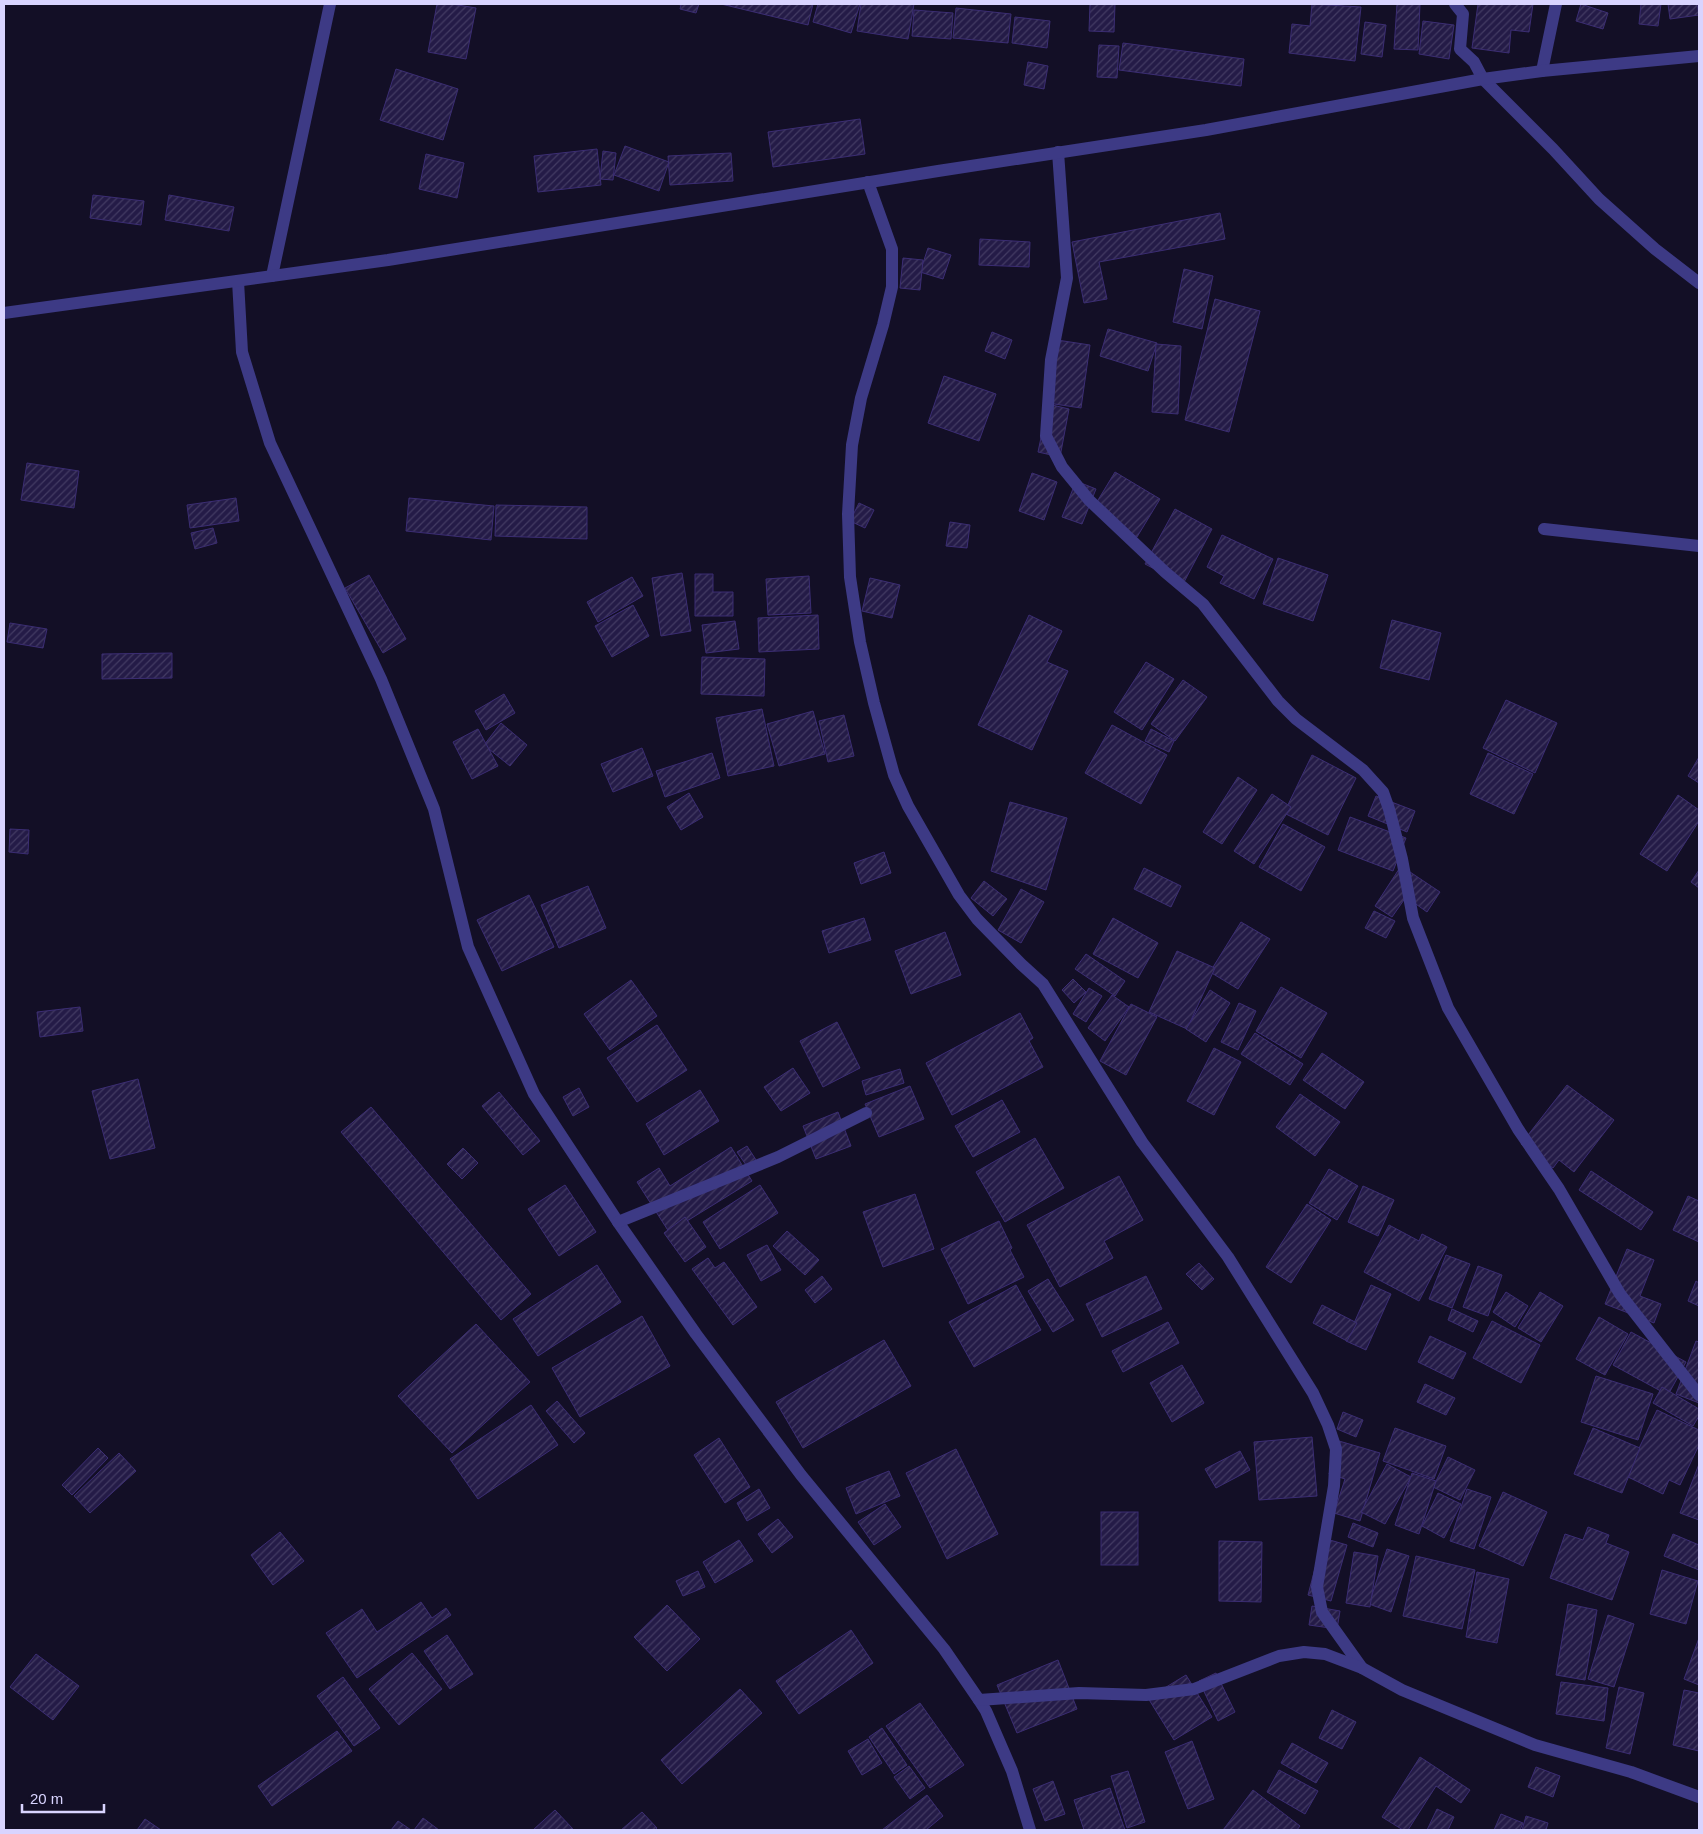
<svg xmlns="http://www.w3.org/2000/svg" width="1703" height="1834" font-family="Arial,sans-serif">
<defs>
<pattern id="building-hatch" width="6" height="6" patternUnits="userSpaceOnUse" patternTransform="scale(1.25)"><rect width="6" height="6" fill="#241b47"/><path d="M-1 1l2-2M0 6l6-6M5 7l2-2" fill="none" stroke="#433b63"/></pattern>
</defs>
<rect width="100%" height="100%" fill="#130f26"/>
<!-- building -->
<g fill="url(#building-hatch)" stroke="#3b2d73">
<polygon points="437,4 452,4 476,8 466,59 428,52"/>
<polygon points="677,4 699,4 696,13 680,9 681,5"/>
<polygon points="721,4 813,4 808,25"/>
<polygon points="818,4 860,4 851,33 813,22"/>
<polygon points="861,4 914,4 908,39 857,31"/>
<polygon points="1090,4 1115,4 1114,32 1089,31"/>
<polygon points="1312,4 1361,7 1355,61 1289,53 1292,24 1310,26"/>
<polygon points="1397,4 1420,4 1418,50 1394,49"/>
<polygon points="1478,4 1533,4 1529,32 1511,30 1509,53 1472,48"/>
<polygon points="1581,4 1608,13 1603,29 1576,21"/>
<polygon points="1641,4 1661,4 1658,26 1639,24"/>
<polygon points="1668,4 1697,4 1699,15 1670,19"/>
<polygon points="956,8 1011,14 1008,43 953,38"/>
<polygon points="914,10 953,13 951,39 912,36"/>
<polygon points="1015,17 1050,21 1047,48 1012,43"/>
<polygon points="1423,21 1454,25 1449,59 1419,54"/>
<polygon points="1365,22 1386,25 1382,57 1361,54"/>
<polygon points="1123,43 1244,59 1241,86 1119,70"/>
<polygon points="1099,45 1119,46 1117,78 1097,77"/>
<polygon points="1028,62 1048,66 1044,89 1024,85"/>
<polygon points="396,69 458,89 443,140 380,120"/>
<polygon points="860,119 865,154 773,167 768,132"/>
<polygon points="625,146 669,162 659,191 614,175"/>
<polygon points="597,149 601,185 538,192 534,156"/>
<polygon points="603,151 616,153 613,180 600,179"/>
<polygon points="731,153 733,181 670,185 668,156"/>
<polygon points="426,154 464,163 457,198 419,189"/>
<polygon points="93,195 144,201 141,225 90,218"/>
<polygon points="169,195 234,207 229,231 165,220"/>
<polygon points="1220,213 1225,239 1099,262 1107,299 1084,303 1072,242"/>
<polygon points="980,239 1030,242 1029,267 979,265"/>
<polygon points="928,248 951,255 943,279 920,272"/>
<polygon points="903,258 923,260 920,290 900,288"/>
<polygon points="1184,269 1213,276 1202,329 1173,322"/>
<polygon points="1215,299 1260,311 1229,432 1185,420"/>
<polygon points="1108,329 1157,343 1148,371 1100,356"/>
<polygon points="992,332 1012,340 1005,359 985,351"/>
<polygon points="1057,340 1090,345 1081,408 1048,403"/>
<polygon points="1156,344 1181,346 1178,414 1152,412"/>
<polygon points="944,376 996,394 979,441 928,423"/>
<polygon points="1048,404 1069,409 1060,457 1038,452"/>
<polygon points="27,463 79,471 74,508 21,500"/>
<polygon points="1115,472 1160,499 1137,537 1092,510"/>
<polygon points="1032,473 1057,482 1044,520 1019,511"/>
<polygon points="1076,481 1096,489 1082,524 1062,517"/>
<polygon points="236,498 239,521 190,528 187,505"/>
<polygon points="409,498 494,506 491,540 406,531"/>
<polygon points="859,503 874,510 865,528 850,521"/>
<polygon points="496,505 587,507 587,539 495,536"/>
<polygon points="1175,509 1212,529 1183,584 1145,564"/>
<polygon points="950,522 970,525 967,548 946,546"/>
<polygon points="213,528 217,543 195,549 191,533"/>
<polygon points="1222,535 1273,559 1254,599 1220,583 1224,576 1207,567"/>
<polygon points="1278,558 1328,575 1313,621 1263,604"/>
<polygon points="682,573 691,631 661,636 652,578"/>
<polygon points="695,574 713,574 713,592 733,592 733,616 695,616"/>
<polygon points="369,575 406,639 383,653 345,588"/>
<polygon points="809,576 811,613 768,615 766,579"/>
<polygon points="632,577 643,596 598,622 587,602"/>
<polygon points="870,578 900,585 892,618 862,611"/>
<polygon points="633,605 649,636 612,657 595,626"/>
<polygon points="818,615 819,649 759,652 758,618"/>
<polygon points="1029,615 1062,631 1047,662 1068,671 1032,750 978,725"/>
<polygon points="1392,620 1441,633 1429,680 1380,668"/>
<polygon points="735,621 739,649 706,653 702,625"/>
<polygon points="10,623 47,629 43,648 7,642"/>
<polygon points="172,653 172,678 102,679 102,654"/>
<polygon points="702,657 765,659 764,696 701,694"/>
<polygon points="1146,662 1174,679 1142,730 1114,712"/>
<polygon points="1183,680 1207,697 1175,741 1151,724"/>
<polygon points="504,694 515,713 486,730 475,711"/>
<polygon points="1506,700 1557,723 1535,773 1483,748"/>
<polygon points="762,709 774,766 728,776 716,718"/>
<polygon points="813,711 825,754 779,766 767,724"/>
<polygon points="844,715 854,756 828,762 819,721"/>
<polygon points="501,723 527,745 510,766 484,745"/>
<polygon points="1112,725 1167,755 1141,804 1085,773"/>
<polygon points="478,729 498,766 472,779 453,742"/>
<polygon points="1151,729 1174,741 1169,752 1145,741"/>
<polygon points="642,748 653,776 613,792 601,764"/>
<polygon points="712,753 720,778 665,797 656,771"/>
<polygon points="1488,753 1533,774 1514,814 1470,794"/>
<polygon points="1312,755 1356,778 1328,835 1284,813"/>
<polygon points="1699,757 1699,783 1688,776"/>
<polygon points="1238,777 1257,790 1222,844 1203,832"/>
<polygon points="689,793 703,817 681,830 667,807"/>
<polygon points="1272,794 1291,807 1254,864 1234,851"/>
<polygon points="1678,795 1699,810 1699,821 1667,871 1640,854"/>
<polygon points="1376,796 1415,811 1407,832 1368,816"/>
<polygon points="1010,802 1067,818 1046,890 991,871"/>
<polygon points="1350,817 1406,838 1393,871 1338,850"/>
<polygon points="1283,824 1325,847 1301,891 1259,867"/>
<polygon points="10,829 29,830 28,854 9,852"/>
<polygon points="884,852 891,873 861,884 854,863"/>
<polygon points="1401,866 1440,892 1427,912 1406,897 1392,917 1375,906"/>
<polygon points="1144,868 1181,886 1171,907 1134,889"/>
<polygon points="1699,870 1699,888 1691,882"/>
<polygon points="984,881 1007,899 993,916 971,898"/>
<polygon points="588,886 606,928 559,948 541,905"/>
<polygon points="1021,889 1044,902 1021,943 998,930"/>
<polygon points="529,895 554,947 502,971 477,920"/>
<polygon points="1374,911 1395,921 1386,938 1365,928"/>
<polygon points="864,918 871,940 829,953 822,931"/>
<polygon points="1113,918 1158,943 1138,978 1093,954"/>
<polygon points="1241,922 1270,939 1238,989 1210,972"/>
<polygon points="945,932 961,975 911,994 895,951"/>
<polygon points="1177,951 1215,968 1187,1029 1149,1012"/>
<polygon points="1086,954 1125,981 1115,996 1075,969"/>
<polygon points="1073,979 1086,992 1074,1003 1062,990"/>
<polygon points="631,980 657,1016 610,1050 584,1014"/>
<polygon points="1281,987 1327,1013 1301,1058 1256,1031"/>
<polygon points="1089,988 1102,996 1086,1022 1073,1014"/>
<polygon points="1210,990 1230,1003 1206,1042 1186,1029"/>
<polygon points="1112,995 1129,1007 1105,1041 1088,1028"/>
<polygon points="1239,1003 1256,1011 1238,1050 1221,1042"/>
<polygon points="1131,1004 1157,1017 1126,1075 1100,1061"/>
<polygon points="80,1007 83,1031 40,1037 37,1012"/>
<polygon points="1020,1013 1033,1038 1029,1041 1043,1067 952,1115 926,1063"/>
<polygon points="837,1022 860,1068 823,1087 800,1041"/>
<polygon points="657,1025 687,1070 637,1102 607,1058"/>
<polygon points="1255,1033 1303,1064 1290,1085 1241,1054"/>
<polygon points="1214,1048 1241,1062 1214,1115 1187,1101"/>
<polygon points="1322,1053 1364,1082 1345,1109 1303,1080"/>
<polygon points="793,1068 810,1093 781,1111 764,1087"/>
<polygon points="900,1069 904,1083 866,1095 862,1081"/>
<polygon points="138,1079 155,1148 110,1159 92,1091"/>
<polygon points="1567,1085 1614,1120 1574,1172 1559,1160 1553,1168 1521,1144"/>
<polygon points="910,1086 924,1119 879,1137 865,1104"/>
<polygon points="579,1088 589,1107 573,1116 563,1097"/>
<polygon points="700,1090 719,1121 664,1155 646,1124"/>
<polygon points="499,1092 540,1141 523,1155 482,1106"/>
<polygon points="1300,1094 1340,1122 1315,1156 1276,1127"/>
<polygon points="1002,1100 1020,1132 973,1157 955,1126"/>
<polygon points="371,1107 531,1294 501,1320 341,1132"/>
<polygon points="838,1112 851,1146 816,1159 803,1126"/>
<polygon points="1035,1138 1064,1188 1005,1222 976,1172"/>
<polygon points="747,1146 760,1166 751,1172 737,1152"/>
<polygon points="731,1147 752,1181 669,1232 637,1182 659,1168 670,1186"/>
<polygon points="463,1148 478,1163 462,1179 447,1164"/>
<polygon points="1329,1169 1358,1186 1337,1220 1309,1203"/>
<polygon points="1591,1171 1653,1212 1641,1230 1579,1190"/>
<polygon points="1119,1176 1143,1220 1104,1241 1113,1258 1060,1287 1027,1225"/>
<polygon points="565,1185 596,1232 559,1256 528,1209"/>
<polygon points="760,1185 778,1213 720,1249 703,1222"/>
<polygon points="1363,1186 1394,1200 1378,1236 1348,1222"/>
<polygon points="915,1194 934,1249 883,1267 863,1212"/>
<polygon points="1688,1196 1699,1201 1699,1242 1673,1230"/>
<polygon points="1307,1204 1331,1220 1291,1283 1266,1267"/>
<polygon points="685,1217 706,1247 685,1262 664,1233"/>
<polygon points="999,1221 1012,1248 1010,1250 1024,1277 968,1304 941,1249"/>
<polygon points="1389,1225 1419,1241 1422,1234 1447,1247 1419,1301 1364,1272"/>
<polygon points="787,1231 819,1260 805,1275 773,1246"/>
<polygon points="767,1245 781,1270 761,1281 747,1255"/>
<polygon points="1627,1249 1654,1260 1640,1296 1661,1304 1654,1323 1605,1304"/>
<polygon points="1446,1255 1470,1264 1452,1308 1429,1299"/>
<polygon points="708,1258 715,1268 724,1262 757,1307 733,1325 692,1269"/>
<polygon points="1199,1263 1214,1279 1202,1290 1186,1274"/>
<polygon points="597,1265 621,1302 538,1356 513,1319"/>
<polygon points="1478,1266 1502,1275 1488,1316 1463,1307"/>
<polygon points="822,1276 832,1289 815,1303 805,1290"/>
<polygon points="1146,1276 1162,1309 1102,1337 1086,1304"/>
<polygon points="1048,1279 1074,1320 1053,1332 1028,1291"/>
<polygon points="1696,1281 1699,1283 1699,1306 1688,1301"/>
<polygon points="1016,1285 1041,1330 974,1367 949,1322"/>
<polygon points="1371,1285 1391,1294 1366,1350 1346,1341"/>
<polygon points="1506,1292 1528,1306 1515,1327 1493,1312"/>
<polygon points="1540,1292 1563,1306 1541,1342 1518,1328"/>
<polygon points="1322,1305 1357,1323 1347,1341 1313,1323"/>
<polygon points="1452,1309 1478,1321 1473,1332 1448,1320"/>
<polygon points="642,1316 670,1366 580,1417 552,1368"/>
<polygon points="1599,1317 1628,1334 1605,1375 1576,1359"/>
<polygon points="1492,1321 1540,1345 1521,1383 1473,1358"/>
<polygon points="1168,1322 1179,1343 1123,1372 1112,1351"/>
<polygon points="476,1324 530,1382 452,1453 398,1396"/>
<polygon points="1631,1332 1686,1362 1668,1395 1613,1365"/>
<polygon points="1430,1336 1466,1353 1453,1379 1418,1362"/>
<polygon points="884,1340 911,1386 803,1448 776,1402"/>
<polygon points="1696,1341 1699,1342 1699,1403 1676,1394"/>
<polygon points="1182,1365 1204,1403 1172,1422 1150,1383"/>
<polygon points="1596,1376 1653,1394 1638,1440 1581,1422"/>
<polygon points="1425,1384 1455,1398 1446,1415 1417,1402"/>
<polygon points="1662,1387 1699,1409 1699,1416 1693,1426 1653,1403"/>
<polygon points="557,1401 585,1433 574,1443 546,1411"/>
<polygon points="531,1405 558,1445 478,1499 450,1459"/>
<polygon points="1657,1410 1699,1430 1699,1445 1680,1485 1669,1480 1663,1494 1626,1476"/>
<polygon points="1343,1412 1363,1420 1356,1437 1337,1429"/>
<polygon points="1395,1428 1446,1446 1434,1479 1383,1461"/>
<polygon points="1593,1428 1640,1448 1622,1493 1574,1474"/>
<polygon points="1312,1437 1317,1496 1259,1500 1254,1442"/>
<polygon points="719,1438 750,1487 725,1503 694,1455"/>
<polygon points="1339,1441 1380,1453 1360,1521 1334,1513 1345,1479 1329,1474"/>
<polygon points="98,1448 108,1458 72,1495 62,1485"/>
<polygon points="956,1449 998,1534 947,1559 906,1473"/>
<polygon points="1240,1451 1250,1470 1216,1488 1205,1469"/>
<polygon points="119,1453 136,1471 90,1513 74,1496"/>
<polygon points="1448,1457 1475,1470 1460,1500 1433,1487"/>
<polygon points="1387,1464 1411,1477 1385,1524 1361,1512"/>
<polygon points="1699,1464 1699,1520 1680,1513"/>
<polygon points="889,1471 900,1496 856,1514 846,1488"/>
<polygon points="1412,1473 1436,1481 1419,1534 1395,1525"/>
<polygon points="759,1489 770,1508 747,1521 737,1503"/>
<polygon points="1467,1489 1491,1497 1474,1549 1450,1541"/>
<polygon points="1503,1492 1547,1512 1523,1566 1479,1546"/>
<polygon points="1438,1493 1461,1504 1444,1538 1422,1526"/>
<polygon points="885,1504 901,1527 874,1545 858,1522"/>
<rect x="1101" y="1512" width="37" height="53"/>
<polygon points="778,1519 793,1537 772,1553 758,1534"/>
<polygon points="1353,1523 1378,1533 1373,1547 1348,1537"/>
<polygon points="1588,1527 1609,1535 1606,1543 1629,1552 1612,1600 1550,1578 1565,1534 1583,1540"/>
<polygon points="280,1532 304,1561 273,1585 251,1555"/>
<polygon points="1673,1534 1699,1545 1699,1570 1664,1556"/>
<polygon points="1323,1538 1347,1545 1331,1601 1308,1595"/>
<polygon points="739,1540 753,1561 715,1583 703,1562"/>
<polygon points="1219,1541 1262,1542 1261,1602 1219,1601"/>
<polygon points="1387,1549 1409,1556 1391,1612 1369,1604"/>
<polygon points="1354,1552 1378,1556 1370,1607 1346,1603"/>
<polygon points="1416,1556 1475,1570 1462,1629 1403,1616"/>
<polygon points="1662,1570 1698,1581 1686,1624 1650,1614"/>
<polygon points="698,1571 705,1587 683,1596 676,1581"/>
<polygon points="1477,1572 1509,1579 1497,1643 1466,1637"/>
<polygon points="421,1602 432,1618 446,1608 451,1615 357,1678 326,1633 362,1609 377,1632"/>
<polygon points="1568,1604 1597,1610 1585,1680 1556,1675"/>
<polygon points="667,1605 700,1639 667,1671 634,1637"/>
<polygon points="1312,1606 1340,1611 1337,1629 1309,1625"/>
<polygon points="1608,1615 1634,1624 1614,1687 1588,1679"/>
<polygon points="851,1630 873,1663 799,1714 776,1681"/>
<polygon points="447,1635 473,1674 450,1689 424,1651"/>
<polygon points="1699,1638 1699,1685 1684,1679"/>
<polygon points="412,1653 442,1689 399,1725 369,1689"/>
<polygon points="36,1654 79,1686 53,1720 10,1687"/>
<polygon points="1058,1660 1077,1709 1017,1733 997,1685"/>
<polygon points="1216,1673 1235,1712 1218,1721 1199,1681"/>
<polygon points="1186,1675 1212,1717 1174,1740 1148,1698"/>
<polygon points="343,1677 380,1728 354,1746 317,1696"/>
<polygon points="1561,1682 1608,1688 1604,1721 1556,1714"/>
<polygon points="1619,1687 1644,1693 1630,1754 1606,1748"/>
<polygon points="740,1689 762,1713 682,1784 661,1760"/>
<polygon points="1684,1690 1699,1693 1699,1751 1673,1745"/>
<polygon points="920,1703 964,1765 930,1788 886,1726"/>
<polygon points="1332,1710 1356,1722 1342,1749 1319,1738"/>
<polygon points="882,1728 907,1765 894,1774 869,1737"/>
<polygon points="337,1731 352,1751 272,1806 258,1786"/>
<polygon points="868,1739 882,1763 862,1775 848,1751"/>
<polygon points="1192,1741 1214,1799 1188,1809 1165,1752"/>
<polygon points="1292,1743 1328,1763 1316,1783 1281,1763"/>
<polygon points="1420,1757 1470,1790 1461,1803 1436,1786 1408,1830 1403,1830 1382,1817"/>
<polygon points="909,1766 925,1788 910,1799 894,1777"/>
<polygon points="1536,1767 1560,1776 1553,1797 1528,1787"/>
<polygon points="1279,1770 1318,1791 1305,1814 1267,1792"/>
<polygon points="1128,1771 1145,1822 1127,1828 1111,1776"/>
<polygon points="1053,1781 1065,1814 1045,1821 1033,1789"/>
<polygon points="1110,1788 1125,1830 1084,1830 1074,1800"/>
<polygon points="1253,1790 1300,1826 1297,1830 1223,1830"/>
<polygon points="927,1795 943,1816 926,1830 882,1830"/>
<polygon points="1437,1809 1454,1817 1448,1830 1427,1830"/>
<polygon points="555,1810 573,1829 572,1830 533,1830"/>
<polygon points="642,1812 657,1828 655,1830 621,1830"/>
<polygon points="1501,1814 1523,1823 1520,1830 1494,1830"/>
<polygon points="1526,1816 1548,1823 1546,1830 1522,1830"/>
<polygon points="423,1818 439,1830 414,1830"/>
<polygon points="145,1819 161,1830 137,1830"/>
<polygon points="398,1821 411,1830 391,1830"/>
</g>
<g fill="none" stroke-linecap="round" stroke-linejoin="round">
<!-- minor -->
<g stroke="#3d3a85" stroke-width="12">
<polyline points="1455,4 1463,14 1460,49 1474,62 1483,79 1553,149 1599,199 1655,249 1699,283"/>
<polyline points="1542,71 1556,4"/>
<polyline points="1058,152 1067,278 1051,360 1046,436 1062,467 1089,500 1165,572 1203,604 1278,701 1296,719 1363,770 1383,792 1389,809 1402,859 1413,918 1448,1008 1518,1129 1559,1189 1620,1294 1699,1395"/>
<polyline points="868,182 892,249 892,287 883,325 861,398 852,445 848,514 850,577 860,642 874,703 894,775 908,806 959,895 977,919 1021,964 1043,984 1142,1142 1228,1257 1313,1393 1328,1425 1336,1449 1334,1486 1317,1587 1322,1612 1362,1668"/>
<polyline points="272,276 330,4"/>
<polyline points="238,281 242,352 270,443 381,679 434,809 468,947 534,1094 618,1222 696,1334 801,1475 944,1649 979,1700 986,1711 1012,1771 1030,1830"/>
<polyline points="1544,529 1699,546"/>
<polyline points="618,1222 778,1157 866,1113"/>
<polyline points="979,1700 1079,1693 1146,1695 1194,1689 1279,1656 1304,1652 1325,1654 1362,1668 1402,1690 1535,1745 1631,1772 1699,1797"/>
</g>
<!-- tertiary -->
<polyline stroke="#3d3a85" stroke-width="12" points="4,313 388,260 938,171 1206,130 1483,79 1542,71 1699,56"/>
</g>
<!-- border -->
<rect width="1703" height="1834" fill="none" stroke="#d9d4ff" stroke-width="10"/>
<!-- scale -->
<path d="M22 1804v8h82v-8" fill="none" stroke="#d9d4ff" stroke-width="2.5"/>
<text x="30" y="1804" font-size="15" fill="#d9d4ff" stroke="#130f26" stroke-width="4" paint-order="stroke">20 m</text>
</svg>
